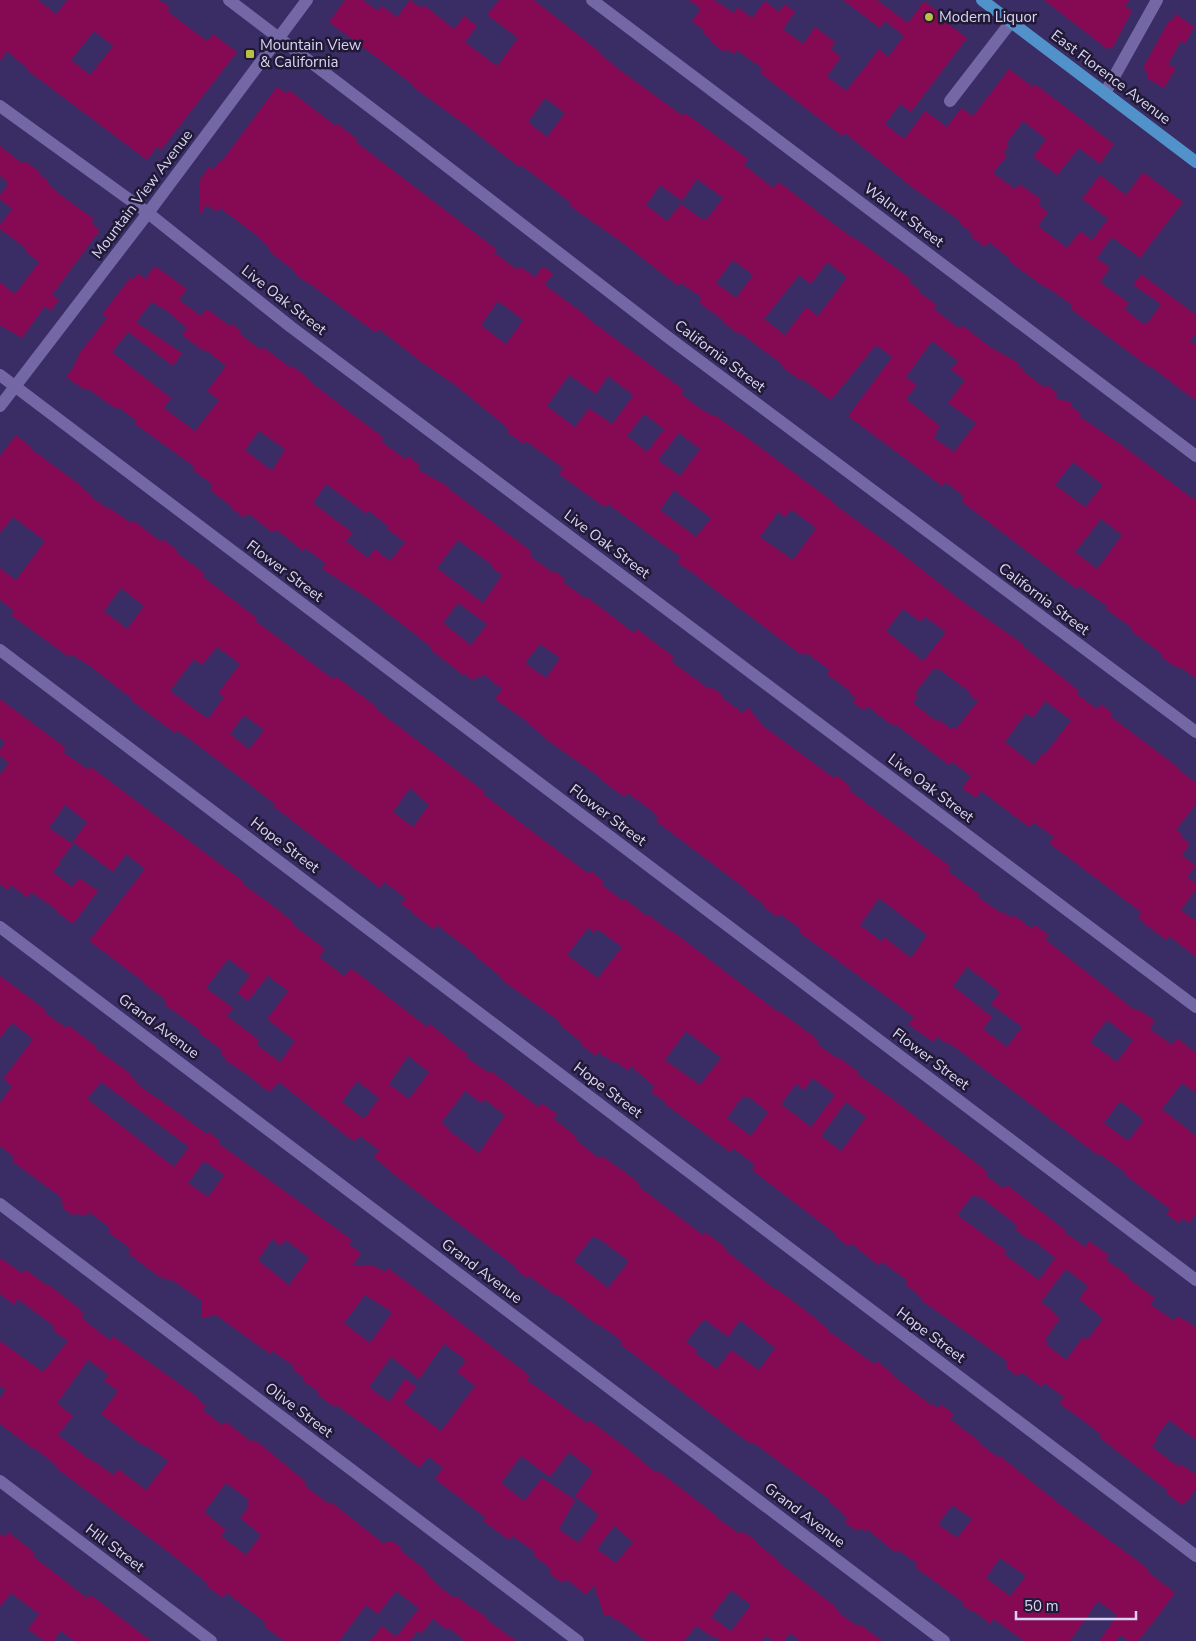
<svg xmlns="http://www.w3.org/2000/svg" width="1196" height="1641" font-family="'Nunito Sans',sans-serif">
<rect width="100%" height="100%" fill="#3a2c65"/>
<!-- building -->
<g fill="#850a53" fill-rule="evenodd">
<path d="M0 0H38L56 14 67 0H159L170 7 167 11 207 41 213 34 237 52 161 150 157 147 147 160 27 70 28 69 7 51 0 61ZM94 31 113 46 90 75 71 60Z"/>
<path d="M345 0H363L378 11 382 6 397 17 410 0 421 8 424 5 454 29 464 16 477 26 465 42 497 66 518 38 487 15 499 0H534L600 52 599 53 620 70 683 116 685 113 748 159 744 165 773 188 779 182 823 216 854 239 855 238 911 279 909 282 920 290 919 292 937 305 934 309 960 329 962 325 990 347 1020 364 1018 366 1024 370 1023 371 1045 388 1047 385 1058 394 1055 398 1073 403 1071 406 1081 414 1079 416 1123 446 1196 501V679L1182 668 1181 669 1174 665 1173 666 1161 656 1162 654 1134 633 1131 630 1132 628 1106 609 1108 607 1079 586 1077 589 1070 584 961 501 964 496 945 482 942 486 848 416 892 357 876 345 831 400 802 379 800 380 782 367 783 365 739 332 738 334 728 326 722 322 723 320 699 303 702 298 681 283 678 286 623 243 570 206 571 203 550 187 521 165 519 167 471 129 416 89 412 84 368 51 329 22ZM545 98 565 113 547 137 528 122ZM697 179 723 198 706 220 704 218 703 220 681 204 667 221 646 205 660 185 682 201ZM733 260 753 275 736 298 716 283ZM827 262 847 277 818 316 806 307 785 335 764 319 799 275 811 284ZM932 341 958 361 951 370 965 380 948 403 976 423 954 452 934 438 937 434 935 433 940 426 906 399 917 385 906 377ZM1073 462 1103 485 1085 507 1055 485ZM1101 519 1122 535 1097 569 1075 552Z"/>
<polygon points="689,0 714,0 734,13 738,7 752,18 765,1 779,12 785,4 795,12 783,29 803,44 815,27 835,42 831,49 841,57 827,76 846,91 879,49 888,57 904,36 885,21 880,28 843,0 877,0 908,23 924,1 945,17 943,20 967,38 911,112 900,104 885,124 904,139 925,111 947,127 961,108 973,116 1009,69 1033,87 1035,84 1114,144 1100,164 1079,148 1057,175 1033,157 1046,139 1023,121 1006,144 1009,146 1003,153 1007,156 993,173 1015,189 1019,184 1041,199 1038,204 1048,212 1038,226 1067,248 1080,231 1092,240 1108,219 1082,199 1100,175 1126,195 1143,172 1183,202 1140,258 1112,237 1097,258 1110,268 1100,282 1129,303 1125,309 1143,324 1144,322 1147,324 1161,304 1133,285 1141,274 1196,315 1196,333 1190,341 1196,345 1196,401 1150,366 1149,367 1084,319 1070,308 1072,305 1045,286 1044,287 1009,261 1010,259 989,242 985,247 970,236 972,233 959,223 960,221 913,188 845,133 842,136 782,90 760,73 763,69 737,50 734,54 726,49 724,52 711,42 712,41 703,33 704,31 692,21 701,9"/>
<polygon points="1044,0 1130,0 1125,6 1132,11 1113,47 1107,49"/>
<polygon points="1176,14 1194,27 1185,44 1181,41 1168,64 1176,68 1164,88 1148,79 1146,70 1143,68 1169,20 1172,21"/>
<path d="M277 87 286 93 289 90 336 126 338 124 358 140 356 142 496 249 494 252 517 270 519 267 522 269 523 268 535 277 543 266 553 274 545 284 549 288 587 316 586 317 684 390 681 394 705 412 706 411 712 416 713 414 734 429 737 431V430L836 504 835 505 896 549 958 598 1024 645 1023 646 1034 655 1079 691 1077 694 1097 709 1101 704 1112 713 1110 716 1179 768 1178 769 1196 783V804L1176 830 1183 835 1181 837 1190 844 1182 855 1196 866 1187 877 1196 883V889L1181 910 1196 921V957L1169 936 1166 940 1142 922 1143 921 1138 917 1141 912 1049 843 1054 837 1033 822 1029 827 981 791 976 798 962 788 971 776 952 762 949 765 895 724 893 726 867 706 864 711 853 702 856 698 849 693 850 691 827 674 830 670 805 652 803 655 799 653 694 574 677 562 681 557 661 543 608 504 604 507 559 474 563 468 526 441 524 444 507 432 509 429 449 380V381L420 361 379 329 376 333 306 281 305 282 295 274 296 273 292 269 269 251 270 248 259 239 260 238 220 208 217 212 207 205 200 214 199 181 209 167 213 170 219 162H221ZM498 301 523 320 506 344 481 325ZM569 375 596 394 608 376 632 394 631 395 633 396 612 424 589 408 575 427 547 406ZM644 414 664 429 647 452 627 436ZM679 433 700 449 680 476 658 460ZM674 490 711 518 696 537 660 510ZM792 510 816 528 793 560 760 537 778 512 784 517ZM903 609 921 622 925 617 946 632 923 661 886 631ZM934 668 938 671 939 669 971 693 969 695 978 701 956 729 953 727 951 729 938 719 937 722 913 703 918 696 915 693ZM1045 701 1071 720 1045 754 1043 753 1034 765 1005 742 1026 713 1033 718Z"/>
<polygon points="0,146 23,164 25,161 41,173 40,175 49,181 47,183 62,196 94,219 91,223 100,230 52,295 59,300 51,311 45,306 22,338 0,325 0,282 15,294 39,262 25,251 27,249 0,229 0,225 12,209 0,199 0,195 7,187 6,186 8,182 0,176"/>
<path d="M155 266 187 289 179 300 201 316 207 309 230 326 232 324 241 331 240 334 261 350 263 347 291 368 293 366 310 380 309 381 384 438 381 441 405 459 408 456 420 465 417 469 449 487 448 488 532 552 530 556 553 573 555 571 565 579 563 582 586 599 587 597 634 633 637 629 674 657 671 661 709 689 711 687 723 695 721 697 743 713 748 707 763 726 834 778 836 775 851 787 849 790 951 867 948 871 980 895 978 897 1001 913 1002 911 1011 918 1014 915 1032 929 1035 925 1049 935 1045 939 1051 944 1136 1011 1138 1009 1155 1021 1150 1029 1172 1045 1177 1038 1196 1053V1093L1182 1083 1162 1109 1196 1136V1214L1189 1223 1183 1218 1179 1223 1166 1214 1170 1209 1124 1174 1125 1172 1098 1153 1097 1155 1095 1153 952 1045 948 1043 947 1044 937 1037 933 1042 908 1024 914 1017 799 932 801 929 780 914 777 917 764 907 765 905 746 891 747 890 656 821 658 817 647 807 627 793 624 797 600 779 601 778 550 742 522 718 495 699 502 689 483 674 480 678 477 676 474 681 464 674 463 675 431 650 432 648 412 632 369 599 322 569 326 564 305 548 303 551 277 530 272 532 249 514 248 516 246 514 244 518 230 507 231 506 210 490 213 485 193 470 195 467 135 424 137 421 118 407 116 409 87 388 85 390 66 377 75 365 74 364 79 356 78 355 107 318 102 314 130 278 133 280 138 273 145 279ZM152 302 161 308 162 307 187 328 182 335 205 352 206 350 226 366 207 391 219 400 195 431 164 408 171 398 112 352 128 332 173 366 182 353 136 322ZM259 431 285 449 272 471 245 450ZM326 484 367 514 369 511 389 527 387 529 405 542 390 561 375 549 368 558 346 541 353 533 313 503ZM458 540 492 565 491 567 502 575 483 603 437 568ZM458 603 487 624 471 645 443 623ZM540 644 560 658 546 678 525 663ZM879 898 927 935 911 958 884 937 881 941 860 925ZM967 967 1000 992 991 1004 1022 1027 1007 1047 983 1029 992 1017 953 986ZM1107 1020 1133 1040 1117 1062 1090 1042ZM1120 1101 1144 1120 1128 1141 1104 1123Z"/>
<path d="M16 435 31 447 30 448 83 487 82 488 91 495 90 496 108 509 110 508 131 523 133 520 161 542 163 539 177 550 176 552 204 573 202 576 257 618 255 619 257 622 333 679 335 676 345 683 378 708 377 710 485 792 483 794 541 838 589 874 591 871 604 882 602 885 623 901 625 899 648 917 649 915 670 931 671 930 778 1012 779 1011 809 1033 819 1041 817 1044 838 1059 839 1057 846 1063 859 1072 857 1074 894 1100 988 1172 985 1175 1004 1189 1007 1185 1065 1230 1064 1232 1085 1247 1089 1241 1109 1255 1106 1260 1129 1276 1128 1278 1155 1298 1150 1304 1174 1321 1178 1316 1193 1325 1196 1329V1440L1169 1420 1155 1439 1157 1441 1152 1447 1179 1467 1181 1464 1196 1475V1489L1186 1503 1185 1502 1182 1505 1166 1493 1168 1491 1099 1437 1101 1434 1059 1403 1064 1397 1044 1383 1041 1387 1024 1374 1020 1373 1017 1376 1005 1367 1008 1364 1006 1362 1007 1361 921 1300 922 1298 905 1284 908 1281 904 1278 882 1262 879 1266 852 1244 848 1246 836 1237 837 1235 752 1170 755 1165 733 1148 730 1152 665 1104V1102L651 1092 655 1087 631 1066 628 1071 615 1061 614 1063 598 1052 596 1056 580 1044 581 1042 560 1025 561 1024 555 1018 503 981 499 975 475 956 476 955 437 925 433 929 412 913 413 912 401 904 406 898 384 882 380 888 273 806 275 804 183 734 182 735 177 730 175 733 132 701 131 698 90 666 71 654 69 657 11 615 14 611 0 600V568L16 580 45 541 13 517 0 533V456ZM121 588 144 606 127 629 104 611ZM217 647 240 664 218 693 224 697 208 719 170 691 194 659 202 665ZM244 715 264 730 249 749 230 734ZM410 788 429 805 413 827 393 812ZM588 928 594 933 597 929 622 947 598 978 567 955ZM686 1031 721 1058 700 1085 665 1060ZM813 1078 835 1095 811 1127 781 1104 796 1084 804 1090ZM743 1096 746 1098 747 1096 768 1112 751 1136 727 1118ZM846 1102 866 1117 841 1151 821 1136ZM973 1195 977 1198 979 1196 1018 1226 1015 1229 1030 1241 1032 1239 1055 1258 1039 1280 1004 1254 1007 1251 957 1215ZM1066 1269 1088 1286 1079 1299 1103 1319 1087 1340 1083 1337 1066 1360 1046 1344 1048 1341 1045 1340 1060 1318 1054 1314 1055 1313 1041 1302Z"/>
<path d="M0 699 66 748 63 752 84 767 89 770 91 767 244 882 243 884 272 905 293 922 292 924 325 949 319 957 344 976 351 968 427 1027 430 1024 468 1055 466 1057 489 1073 491 1071 537 1106 539 1107 542 1103 557 1114 554 1119 577 1137 575 1139 600 1159 602 1156 625 1172 640 1184 638 1186 703 1235 705 1232 726 1248 725 1250 776 1290 777 1289 805 1310 828 1329 827 1330 874 1364 877 1361 893 1374 892 1375 931 1405 932 1404 938 1408 941 1404 954 1414 950 1419 979 1441 978 1442 999 1458 1000 1456 1057 1502 1142 1564 1148 1569 1147 1571 1175 1593 1158 1616 1138 1641H1129L1120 1635 1116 1641H1099L1117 1615 1098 1601 1070 1641H1024L994 1619 990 1624 974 1611 973 1612 962 1605 964 1603 915 1567 918 1564 898 1550 896 1553 867 1529 865 1532 860 1528 857 1531 844 1522 847 1518 842 1514 843 1513 829 1502 830 1500 809 1484 754 1443 753 1444 747 1441 733 1431 620 1344 622 1341 598 1324 597 1325 557 1294 556 1296 529 1276 527 1278 515 1269 516 1267 396 1176 374 1157 379 1150 360 1136 355 1142 351 1138 350 1139 279 1082 269 1092 245 1073 225 1060 226 1058 221 1054 223 1051 198 1032 200 1030 164 1004 166 1000 143 983 144 982 89 941 145 869 126 854 113 872 73 842 87 822 65 805 49 828 73 844 59 862 60 863 53 872 72 887 79 878 98 891 73 924 56 911 57 910 31 892 28 898 11 885 8 890 0 884V775L9 763 0 756V750L5 742 0 738ZM228 959 250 975 237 993 248 1001 268 976 288 991 267 1019 295 1041 280 1062 256 1044 259 1040 227 1016 233 1008 206 988ZM408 1056 429 1072 409 1099 389 1084ZM357 1081 379 1098 364 1119 342 1102ZM465 1091 481 1103 484 1099 505 1115 479 1153 448 1130 449 1128 441 1123ZM593 1236 597 1239 598 1238 629 1261 608 1288 574 1261ZM704 1319 728 1337 740 1320 775 1348 759 1370 731 1350 717 1369 695 1353 697 1350 686 1342ZM952 1505 972 1519 957 1538 938 1524ZM1000 1558 1026 1576 1010 1596 986 1578Z"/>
<path d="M0 976 46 1010 44 1012 66 1028 68 1025 97 1047 96 1049 130 1073 129 1075 137 1081 136 1083 156 1098V1097L207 1134 209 1132 220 1141 218 1143 352 1240 349 1244 361 1253 353 1265 374 1266 385 1272 388 1268 431 1300 530 1376 527 1380 587 1423 589 1420 628 1449 656 1473 658 1471 669 1479 718 1517 717 1518 740 1534 742 1531 754 1539 759 1545 779 1561 778 1562 836 1607 835 1608 840 1612 839 1613 857 1626 861 1625 882 1641H800L790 1633 784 1641H773L766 1636 762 1641H720L715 1636 714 1638 696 1626 684 1641H646L618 1620 617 1621 609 1615H604L594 1585 586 1595 566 1579 562 1583 549 1573 551 1569 533 1555 535 1552 512 1536 509 1540 483 1521 486 1518 435 1479 443 1468 429 1457 419 1468 374 1432 336 1405 334 1407 317 1394 319 1392 303 1381V1377L293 1370 295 1367 272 1351 270 1354 216 1315 202 1318V1301L172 1280 171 1281 168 1280 164 1277 162 1279 128 1253 131 1249 108 1232 110 1228 89 1212 85 1216 83 1214 81 1216 76 1213 73 1216 62 1207 64 1204 60 1200 62 1198 12 1161 14 1157 0 1146V1103L12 1086 3 1079 33 1039 12 1023 0 1038ZM101 1082 189 1147 174 1167 87 1099ZM204 1161 224 1175 208 1197 188 1183ZM272 1239 281 1246 286 1240 309 1258 289 1285 258 1260ZM365 1295 392 1312 370 1343 344 1323ZM444 1344 466 1360 457 1372 475 1386 441 1431 404 1403 416 1387 405 1379 389 1402 369 1387 391 1357 419 1379ZM569 1452 593 1471 575 1496 599 1515 578 1543 559 1529 575 1500 542 1478 524 1501 501 1483 521 1456 550 1477ZM614 1526 633 1542 616 1563 597 1549ZM731 1590 751 1605 731 1631 711 1617Z"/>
<path d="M0 1258 22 1273 26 1270 48 1286 49 1285 81 1310 80 1311 84 1314 82 1318 89 1324 110 1340 113 1336 199 1398 197 1399 206 1406 203 1410 222 1425 226 1422 252 1442 254 1440 263 1446 307 1483 305 1486 329 1504 331 1502 384 1544 387 1541H392L402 1548 400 1550 427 1571 426 1573 440 1587 454 1598 456 1596 473 1609 474 1608 486 1617 485 1618 516 1641H465L449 1628 447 1630 433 1619 421 1634 417 1631 410 1641H370L382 1626 396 1637 419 1608 396 1591 378 1614 366 1605 339 1641H284L264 1626 266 1623 227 1593 223 1598 207 1586 206 1582 171 1554 55 1467 56 1465 34 1448 33 1449 0 1424V1398L6 1390 0 1386V1341L43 1372 68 1341 53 1330 55 1327 18 1299 14 1305 0 1294ZM88 1360 109 1375 104 1381 118 1391 101 1414 145 1447 146 1445 168 1461 146 1490 118 1469 113 1475 94 1461 93 1462 58 1435 73 1416 57 1403ZM226 1483 249 1500 246 1504 249 1506 240 1518 261 1535 246 1555 221 1536 226 1530 204 1512Z"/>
<polygon points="8,1532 35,1553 33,1556 88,1599 91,1595 151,1641 74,1641 61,1631 53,1641 44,1641 28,1629 39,1614 11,1593 0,1607 0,1534 5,1537"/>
</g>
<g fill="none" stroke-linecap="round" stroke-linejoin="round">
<!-- minor -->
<g stroke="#7467a6" stroke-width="12">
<polyline points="229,0 396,127 669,338 1196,732"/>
<polyline points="592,0 1196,456"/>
<polyline points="1105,93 1157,0"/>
<polyline points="950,101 1011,22"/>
<polyline points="0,106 148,213 291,327 1196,1007"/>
<polyline points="0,375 1196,1280"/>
<polyline points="0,406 148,213 307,0"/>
<polyline points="0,650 1196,1556"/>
<polyline points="0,927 944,1641"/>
<polyline points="0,1204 578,1641"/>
<polyline points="0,1481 211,1641"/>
</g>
<!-- major -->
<polyline stroke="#5292ca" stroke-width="12" points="982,0 1196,162"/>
</g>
<!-- markers -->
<g fill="#bac045" stroke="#201a34" stroke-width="2">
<circle cx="929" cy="17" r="5"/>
<rect x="245" y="49" width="10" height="10" rx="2.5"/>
</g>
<g text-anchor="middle" stroke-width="5" stroke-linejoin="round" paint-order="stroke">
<!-- poi labels -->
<g font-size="15" fill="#d9d3f7" stroke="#201a34" text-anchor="start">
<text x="939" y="22">Modern Liquor</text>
<text x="260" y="50">Mountain View<tspan x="260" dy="17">&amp; California</tspan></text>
</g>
<!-- street labels -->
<g font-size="15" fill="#d9d3f7" stroke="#201a34">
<text transform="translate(1111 77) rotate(37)" y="5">East Florence Avenue</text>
<text transform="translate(142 194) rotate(-53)" y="5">Mountain View Avenue</text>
<text transform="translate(904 215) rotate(37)" y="5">Walnut Street</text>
<text transform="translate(284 300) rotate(38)" y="5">Live Oak Street</text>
<text transform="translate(720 356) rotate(37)" y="5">California Street</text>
<text transform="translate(607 544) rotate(37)" y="5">Live Oak Street</text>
<text transform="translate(285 571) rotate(37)" y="5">Flower Street</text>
<text transform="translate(1044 599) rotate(37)" y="5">California Street</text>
<text transform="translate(931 788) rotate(37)" y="5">Live Oak Street</text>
<text transform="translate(608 815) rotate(37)" y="5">Flower Street</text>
<text transform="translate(285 845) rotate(37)" y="5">Hope Street</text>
<text transform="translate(159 1026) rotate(37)" y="5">Grand Avenue</text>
<text transform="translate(931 1059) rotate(37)" y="5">Flower Street</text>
<text transform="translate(608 1090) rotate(37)" y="5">Hope Street</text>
<text transform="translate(482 1271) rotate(37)" y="5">Grand Avenue</text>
<text transform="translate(931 1335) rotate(37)" y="5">Hope Street</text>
<text transform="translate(299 1410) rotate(37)" y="5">Olive Street</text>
<text transform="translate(805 1515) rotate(37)" y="5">Grand Avenue</text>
<text transform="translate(115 1548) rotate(37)" y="5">Hill Street</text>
</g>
</g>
<!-- scale -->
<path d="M1016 1611v8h120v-8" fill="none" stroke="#d9d3f7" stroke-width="2.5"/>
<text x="1024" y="1611" font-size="15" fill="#d9d3f7" stroke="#201a34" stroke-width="4" paint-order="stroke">50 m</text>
</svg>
